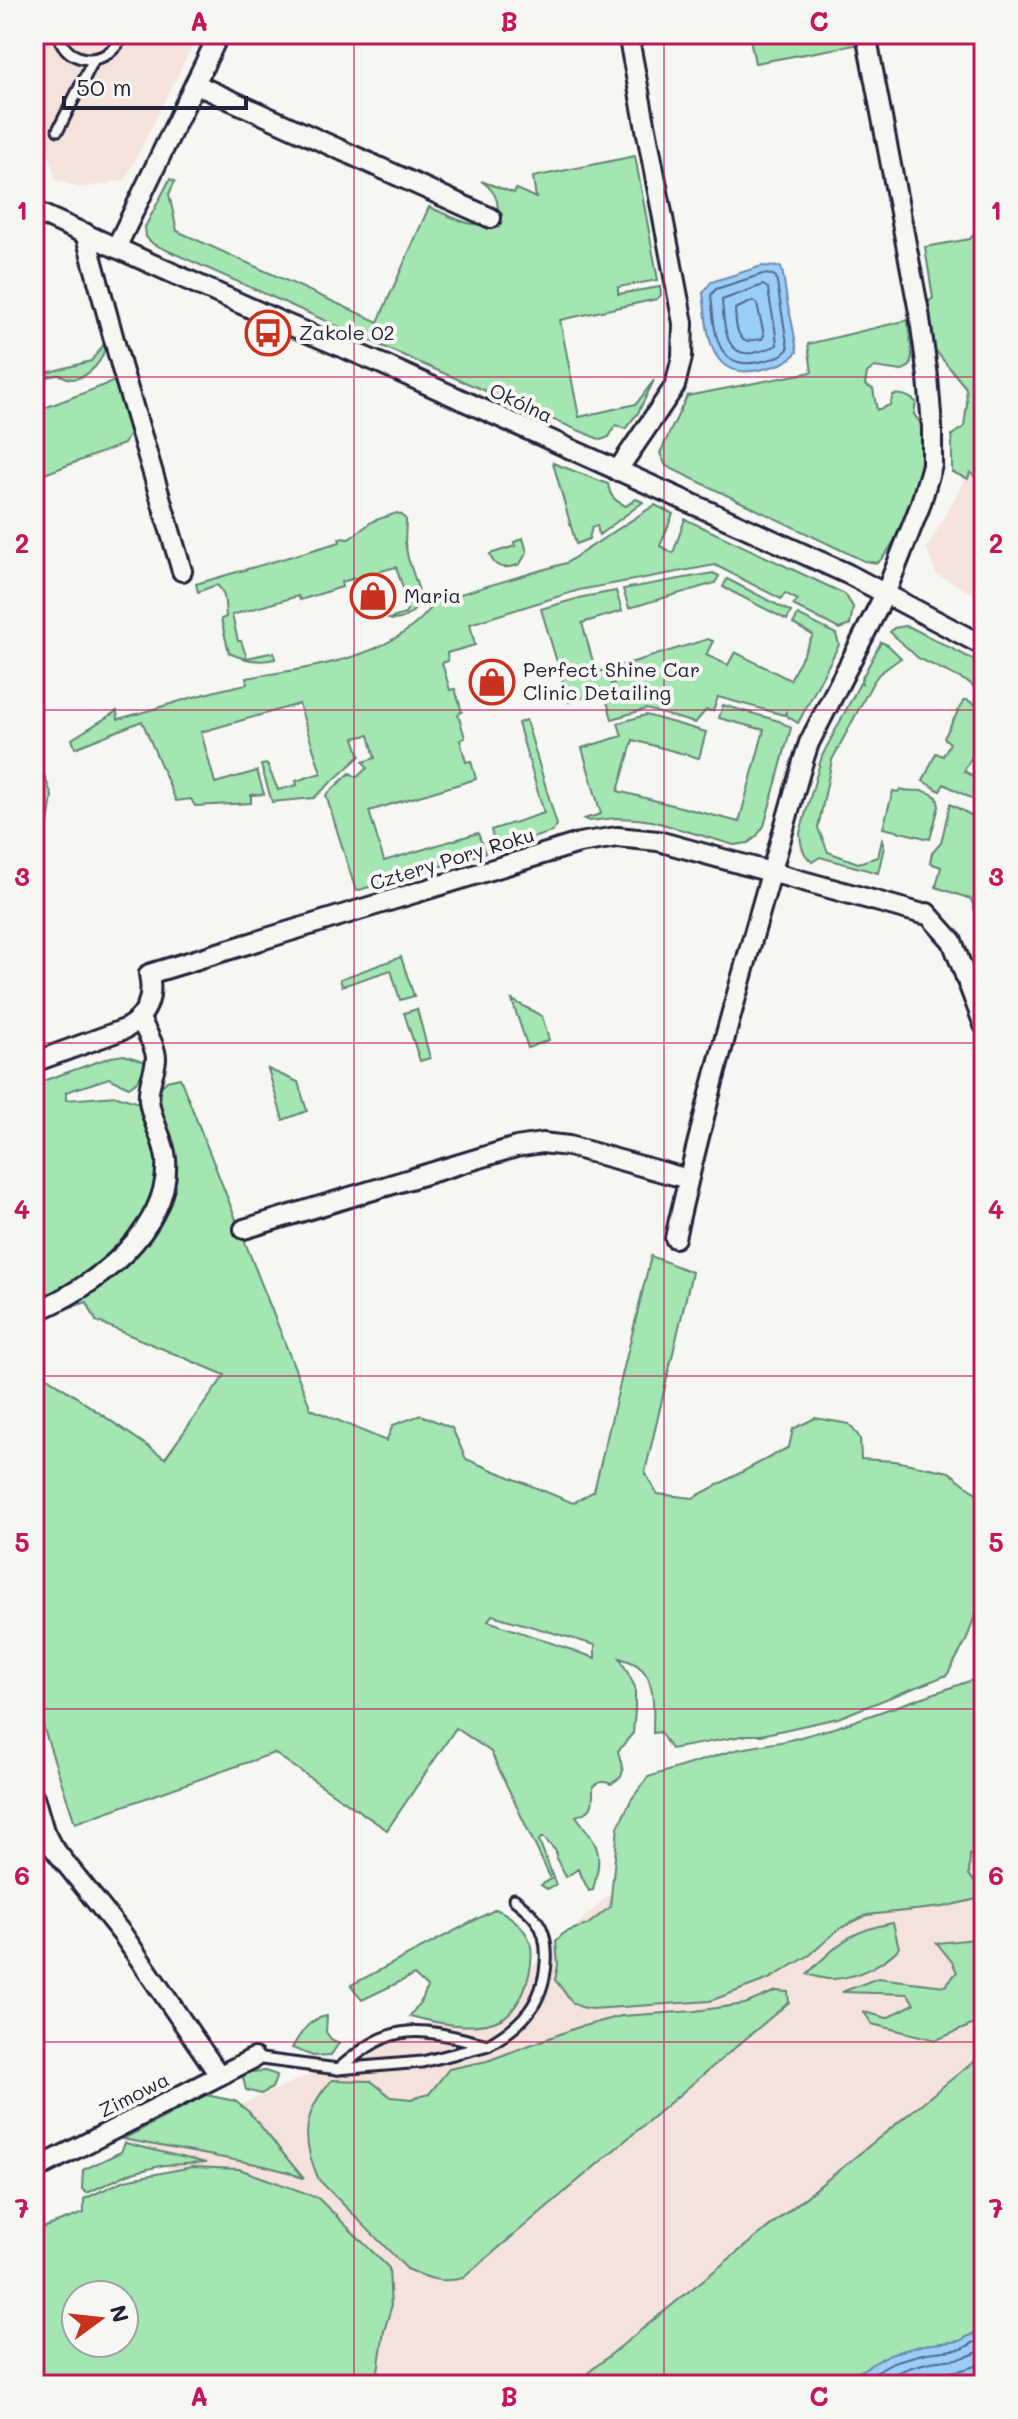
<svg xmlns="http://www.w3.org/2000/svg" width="1018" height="2419" font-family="Mali,sans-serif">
<rect width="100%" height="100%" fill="#f6f6f2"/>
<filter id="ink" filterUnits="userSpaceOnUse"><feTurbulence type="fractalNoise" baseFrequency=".0125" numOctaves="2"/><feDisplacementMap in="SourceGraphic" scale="16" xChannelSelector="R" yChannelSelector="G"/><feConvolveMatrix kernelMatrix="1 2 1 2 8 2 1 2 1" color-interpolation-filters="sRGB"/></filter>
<g filter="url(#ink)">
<!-- built -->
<g fill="#f4e2dd">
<polygon points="34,34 198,34 125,180 82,188 56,180 34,98"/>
<polygon points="984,467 984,599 936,574 927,548 970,471"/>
<polygon points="984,1749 984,2385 365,2385 292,2280 143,2147 510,1988 649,1857"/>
</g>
<!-- green -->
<g fill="#a3e6b1" stroke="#628476" stroke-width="2" fill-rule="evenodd">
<polygon points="749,34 853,34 855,45 755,63"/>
<path d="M635 156 658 280 618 287V294L660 287 661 295 657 299 560 320 579 417 636 404 654 380 638 413 625 429 616 425 609 437 601 440 427 366 153 244 146 237 145 227 170 179 175 181 169 194 177 231 378 322 429 207C450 215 475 233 496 220 501 203 495 190 481 181L514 193 516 189 536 198 533 177Z"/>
<polygon points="984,221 984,479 980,481 970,472 968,479 952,472 952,435 964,427 967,404 966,388 935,350 931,339 925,305 933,298 925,247 970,239"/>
<path d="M908 320 912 355 910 366 901 371 874 367 867 373 865 385 873 389 877 410 890 405 893 395C902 393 909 396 916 402L914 414C916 418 920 421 921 425 932 453 900 547 877 563L864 561 666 466 660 453 687 396 812 372 808 344Z"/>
<path d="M105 343C105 360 89 378 72 379 65 379 66 376 59 375 52 374 41 380 34 383V376L91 361Z"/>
<polygon points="115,381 131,432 124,444 34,478 34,412"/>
<path d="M553 463 608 484C610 497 615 501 626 506L636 499 643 502 599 535 597 525 592 527 589 539 576 544Z"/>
<path d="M655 505 673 514 660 546 673 553 685 519 845 594 853 607 850 625 839 629 793 605 798 600 785 593 781 599 715 565 579 590 470 624 475 645 447 653 448 661 442 663 450 690 455 689 462 712 458 714 465 738 460 740 466 762 471 761 476 779 369 811 384 861 478 833 485 853 356 891 326 795 350 773 357 777 367 768 363 762 375 758 369 735 354 738 360 756 314 798 272 802 261 765 267 764 278 790 297 785 296 781 321 773 299 704 201 732 215 783 257 771 264 794 251 795V803L195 806 191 799 176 801 142 721 75 748 72 739 117 711 118 719C161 708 203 692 247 684L246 678C310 667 396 660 436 601L566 563Z"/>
<path d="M397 513 402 515 406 520 405 543 408 558 421 597C418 611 402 623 389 619L405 614 407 610 401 593 404 591 396 567 341 582 342 587 300 600 298 596 232 615 238 641H241L247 658 274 652 275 659C259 663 244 660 229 653L221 619 226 617C225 606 226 590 216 585L198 592 196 584 340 542 339 538 349 539 373 521Z"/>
<path d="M523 538 527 552 520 564C506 569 494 570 490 554L515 546 514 542Z"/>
<polygon points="713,573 719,576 715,583 629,608 623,589"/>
<polygon points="727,579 791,612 787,620 723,587"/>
<polygon points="616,591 622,611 582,623 596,672 607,670 611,684 622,681 617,667 708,639 713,641 706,655 728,665 735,652 790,680 813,635 793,624 798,615 836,634 839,645 798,723 787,716 786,712 784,715 718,697 713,711 706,710 695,723 646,709 612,719 604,691 569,702 541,609 583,597"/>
<polygon points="905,626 910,627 984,665 984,698 970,683 918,658 890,632 894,628"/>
<path d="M881 642 888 645 901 658 879 674 873 682 832 760 818 828 828 852 858 863 878 857 882 840 884 847 878 873 820 857 812 862C802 853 801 846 800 833L822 756 860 683 862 684 861 680Z"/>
<polygon points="964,700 967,700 984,709 984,735 964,771 984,782 984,805 944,784 940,791 923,781 936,753 943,756 950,743 944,738"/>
<polygon points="723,705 779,721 791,728 764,826 756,837 748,843 734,845 652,821 637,819 616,818 589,821 584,819 601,814 582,748 622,736 618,723 646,715 706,732 699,758 633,740 618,791 739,822 764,730 719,718"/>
<polygon points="526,720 557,825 552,832 496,849 491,830 544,813 518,723"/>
<polygon points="42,751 39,761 52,796 48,825 34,831 34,807 37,805 34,787 37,786 34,775 34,752"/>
<path d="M900 789C916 794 921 786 937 797L939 806 930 839 883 828 893 791 898 792Z"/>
<polygon points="950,804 984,822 984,854 978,857 980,863 984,862 984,936 971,899 936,887 941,867 930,863 932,853 941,843"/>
<polygon points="401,957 414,996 400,1000 391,970 342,986 340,979"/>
<polygon points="512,1000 542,1016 549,1040 528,1048"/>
<polygon points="417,1009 430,1058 420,1061 404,1013"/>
<path d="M124 1055 146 1062C143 1074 140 1080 129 1087L109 1078 66 1092V1100L117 1096 139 1103 154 1132 156 1091 167 1081 180 1078 311 1409 386 1441 393 1425 421 1415 452 1428 466 1459 573 1503 594 1491 651 1256 692 1272 645 1472 657 1494 693 1498 789 1447 793 1429 815 1418 849 1424 860 1438 861 1459 895 1461 949 1472 984 1499V1549L977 1610 966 1641 947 1675 838 1718 761 1735H748L671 1749 660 1732 653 1733C653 1713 657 1679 638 1666 633 1662 625 1660 620 1658L635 1687V1710L633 1733 618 1751 623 1770 621 1777 611 1784C604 1780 599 1782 593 1787 593 1804 595 1811 576 1816 600 1848 603 1851 593 1890L589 1891 578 1869 566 1877 556 1858V1851L543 1837 539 1840 556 1885 547 1889 541 1885 551 1879 491 1752 456 1728 387 1830 274 1753 75 1823 34 1699V1368L165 1458 225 1375 96 1321 87 1302 34 1319V1084L111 1057ZM492 1615 595 1645V1658L488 1621Z"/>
<polygon points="268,1069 298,1082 307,1111 283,1120"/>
<path d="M984 1676V1857L970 1855 969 1875 975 1882 984 1880V1895L977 1899 943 1907 867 1915 839 1929 810 1955 769 1979 710 2001 592 2009C566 2006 571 1997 555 1980L558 1965 556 1941 565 1932 587 1925 610 1907 618 1827 631 1800 648 1777 735 1750 786 1741 837 1727Z"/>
<path d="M496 1909C508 1914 521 1924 528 1937 539 1958 523 2009 501 2019 475 2032 436 2023 410 2016L423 1998 427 1987 414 1975 362 2000 351 1985Z"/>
<path d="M893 1923 899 1948C884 1964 856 1978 833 1979 825 1980 815 1976 807 1974 839 1944 848 1931 893 1923Z"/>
<polygon points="984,1938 984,2020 936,2040 872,2024 864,2012 887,2018 914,2004 908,1994 842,1992 878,1978 945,1986 957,1972 952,1962 937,1943"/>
<path d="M776 1991 788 1992 789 2002 463 2278C441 2284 427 2278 407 2269L319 2180C301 2142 302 2112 332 2080L371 2081 391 2097 411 2099 429 2094 449 2069 487 2061 576 2028 621 2016 695 2011 745 2004Z"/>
<path d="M327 2016 326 2032 331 2039 339 2043 331 2055 313 2056 292 2048C300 2034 309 2018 327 2016Z"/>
<polygon points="984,2053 984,2328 960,2341 924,2345 850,2377 843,2385 573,2385"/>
<polygon points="265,2071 277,2075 272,2088 261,2094 246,2090 243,2077 249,2072"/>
<polygon points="206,2095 235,2101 249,2112 304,2179 288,2172 261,2165 123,2139"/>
<polygon points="125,2143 206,2163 164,2165 128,2174 87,2193 82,2189 83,2170 121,2152"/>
<path d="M192 2167 239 2169 317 2197 389 2268 391 2308 384 2331 376 2385H34V2231L84 2213V2199L125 2180ZM76 2295H124V2343H76Z"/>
</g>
<!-- water -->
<g fill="#9acef8" stroke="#6a89ac" stroke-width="2">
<path d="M762 266 781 267C785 280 785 293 788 306 792 322 795 336 797 352 785 365 775 366 759 370 706 381 708 329 703 293L711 282Z"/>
<polygon points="984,2328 984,2385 843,2385 850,2377 890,2354 924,2345 960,2341"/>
</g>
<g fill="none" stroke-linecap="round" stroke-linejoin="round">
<!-- shore -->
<g stroke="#526787" stroke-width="2">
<path d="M763 274 773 275 776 277 788 349C781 358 771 359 759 362 713 371 715 328 711 295L716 289Z"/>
<path d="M763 285 768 288C770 307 776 326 777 345 770 349 762 351 753 353 723 357 724 321 722 300Z"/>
<path d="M753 301 757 304 764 335 762 339 745 341C735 334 736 320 735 309Z"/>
<polyline points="853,2385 893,2362 926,2353 962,2349 984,2337"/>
<path d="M872 2385C890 2375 907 2367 927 2363 952 2358 960 2362 984 2349"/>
<path d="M897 2385C924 2370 957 2377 984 2362"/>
</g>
<!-- lane casing -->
<g stroke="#22223b" stroke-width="15">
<g id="lane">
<path d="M59 34C63 59 94 67 112 50 117 46 121 39 125 34"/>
<polyline points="58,130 94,59"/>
<polyline points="254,2058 338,2069 422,2062 485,2046"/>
<path d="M338 2069C352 2058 367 2045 384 2038 418 2023 455 2038 488 2045 523 2025 543 2003 546 1963 547 1949 545 1932 537 1921 531 1912 522 1906 514 1899"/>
</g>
</g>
<!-- street casing -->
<g stroke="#22223b" stroke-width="24">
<g id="street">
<polyline points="195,84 491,218"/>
<polyline points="34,211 277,320 382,364 848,574 984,646"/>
<polyline points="85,233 122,369 182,571"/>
<polyline points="116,248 219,34"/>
<polyline points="617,471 675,386 682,357 683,323 628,34"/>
<path d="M34 1062 125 1029C147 1016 154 999 149 974L579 843 617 837 658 841 923 914 927 913 952 941 984 1025"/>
<polyline points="244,1229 516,1147 542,1143 569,1146 688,1179"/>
<path d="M675 1238C711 1076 759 917 804 758L809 743 886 592 920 506 932 465V427L928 377 919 312 866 34"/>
<path d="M34 1312C93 1289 171 1230 166 1159 164 1138 151 1121 149 1100 147 1086 155 1073 156 1059 156 1046 145 1030 140 1019"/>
<polyline points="34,1797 44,1831 51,1845 123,1935 219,2075"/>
<polyline points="34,2170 254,2058"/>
</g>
</g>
<!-- lane -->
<use href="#lane" stroke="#f6f6f2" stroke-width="9"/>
<!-- street -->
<use href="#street" stroke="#f6f6f2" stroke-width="18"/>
</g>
</g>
<!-- grid -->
<path fill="none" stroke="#c2185b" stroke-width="2" stroke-opacity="0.55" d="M354 34V2385M664 34V2385M34 377H984M34 710H984M34 1043H984M34 1376H984M34 1709H984M34 2042H984"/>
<!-- icons -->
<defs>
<g id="bus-ring" transform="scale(2.3)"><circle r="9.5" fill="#f6f6f2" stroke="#c8321e" stroke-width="1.5"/><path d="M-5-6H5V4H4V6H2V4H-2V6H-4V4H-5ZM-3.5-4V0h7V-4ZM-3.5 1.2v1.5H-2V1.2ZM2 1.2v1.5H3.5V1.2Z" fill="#c8321e"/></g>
<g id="shop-ring" transform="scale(2.3)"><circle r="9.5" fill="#f6f6f2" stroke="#c8321e" stroke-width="1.5"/><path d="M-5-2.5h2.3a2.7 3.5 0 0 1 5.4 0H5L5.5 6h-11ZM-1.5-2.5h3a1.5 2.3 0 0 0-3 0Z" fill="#c8321e"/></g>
</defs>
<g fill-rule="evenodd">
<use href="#bus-ring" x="268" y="333"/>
<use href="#shop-ring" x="373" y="596"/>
<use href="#shop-ring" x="492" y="682"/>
</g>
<g text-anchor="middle" stroke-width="8" stroke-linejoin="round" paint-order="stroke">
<!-- poi labels -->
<g font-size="20" fill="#22223b" stroke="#f6f6f2" text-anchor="start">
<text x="299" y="340">Zakole 02</text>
<text x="404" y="603">Maria</text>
<text x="523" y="677">Perfect Shine Car<tspan x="523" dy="23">Clinic Detailing</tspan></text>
</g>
<!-- street labels -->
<g font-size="20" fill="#22223b" stroke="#f6f6f2">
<text transform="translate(521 403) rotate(25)" y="7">Okólna</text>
<text transform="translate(452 859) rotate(-17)" y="7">Cztery Pory Roku</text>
<text transform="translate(134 2095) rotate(-27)" y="7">Zimowa</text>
</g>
</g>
<!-- margin -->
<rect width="1018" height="2419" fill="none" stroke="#f6f6f2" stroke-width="88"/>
<!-- north arrow -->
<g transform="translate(100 2319) rotate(75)"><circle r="38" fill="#f6f6f2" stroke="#a1a1a9" stroke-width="2"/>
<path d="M0-6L14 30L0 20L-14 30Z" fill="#c8321e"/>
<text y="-12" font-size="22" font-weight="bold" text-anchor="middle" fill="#22223b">N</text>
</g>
<!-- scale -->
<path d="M64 96v12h182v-12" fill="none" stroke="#22223b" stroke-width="4"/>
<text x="76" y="96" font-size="24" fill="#22223b" stroke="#f6f6f2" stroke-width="6" paint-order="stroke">50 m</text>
<rect x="44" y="44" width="930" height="2331" fill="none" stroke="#c2185b" stroke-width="3"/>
<g font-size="26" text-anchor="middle" font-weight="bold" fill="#c2185b">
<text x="199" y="31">A</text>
<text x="509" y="31">B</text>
<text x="819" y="31">C</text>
<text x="22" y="220">1</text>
<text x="996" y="220">1</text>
<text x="22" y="553">2</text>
<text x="996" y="553">2</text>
<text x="22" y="886">3</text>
<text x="996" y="886">3</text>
<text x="22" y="1219">4</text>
<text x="996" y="1219">4</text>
<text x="22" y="1552">5</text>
<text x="996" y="1552">5</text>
<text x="22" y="1885">6</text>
<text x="996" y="1885">6</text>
<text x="22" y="2218">7</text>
<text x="996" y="2218">7</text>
<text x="199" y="2406">A</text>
<text x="509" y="2406">B</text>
<text x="819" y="2406">C</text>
</g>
</svg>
